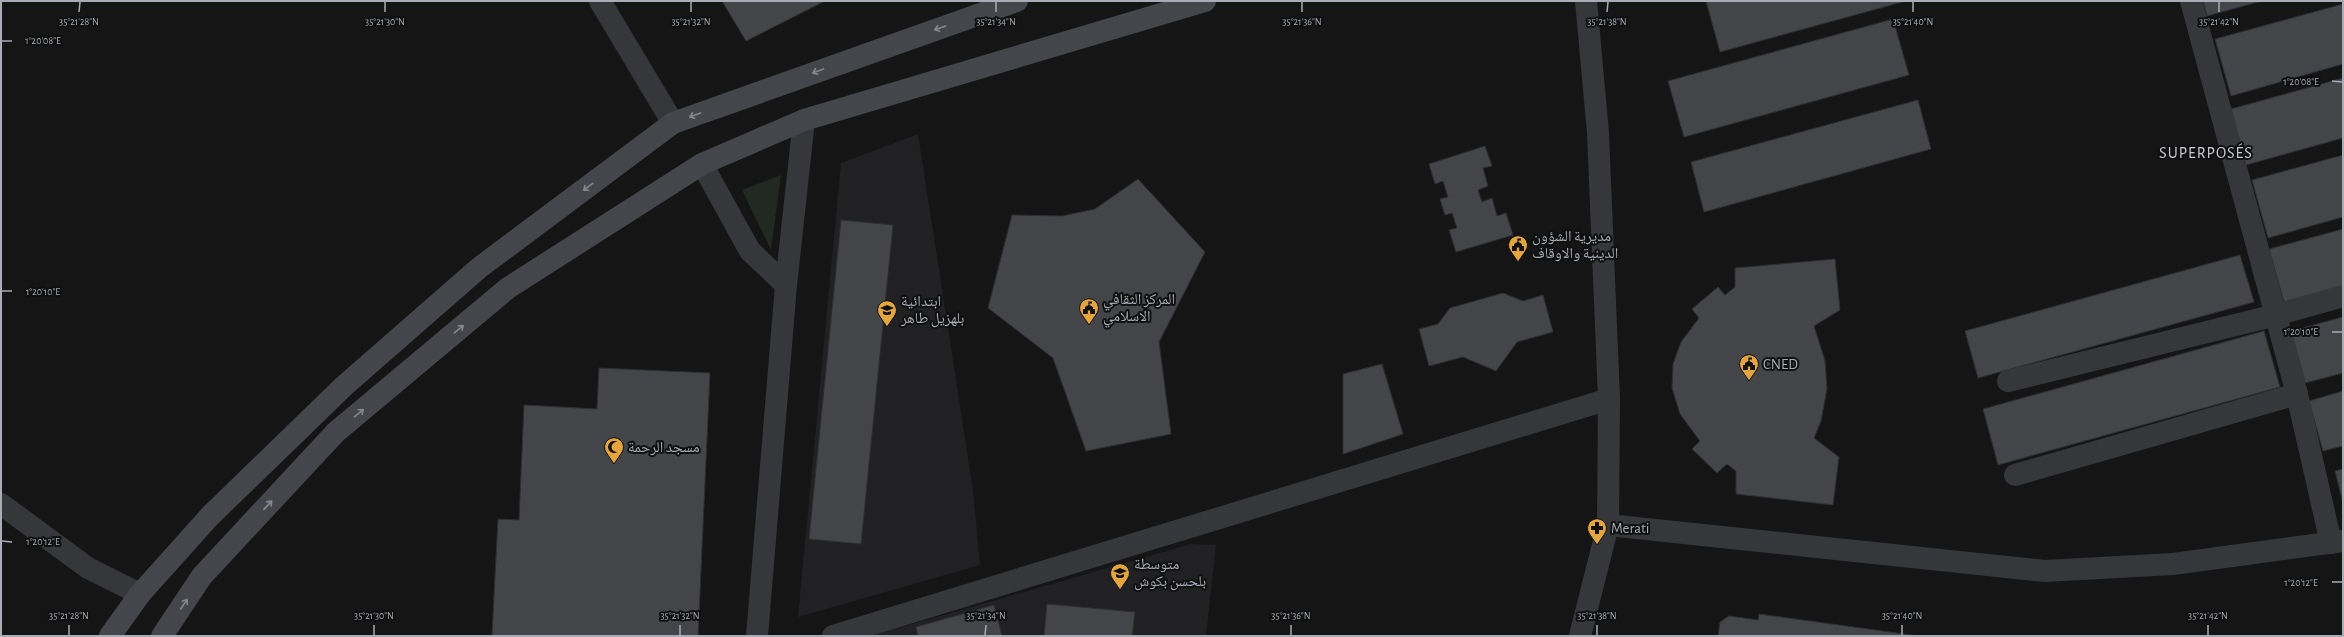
<svg xmlns="http://www.w3.org/2000/svg" width="2344" height="637" font-family="'Alegreya Sans','Noto Naskh Arabic',sans-serif">
<rect width="100%" height="100%" fill="#151516"/>
<!-- built -->
<g fill="#212123">
<polygon points="918,134 973,490 980,565 798,617 841,163"/>
<polygon points="1191,544 1216,545 1206,636 870,636"/>
</g>
<!-- green -->
<polygon fill="#212922" points="781,175 771,250 742,190"/>
<!-- building -->
<g fill="#444549" stroke="#2f2f32">
<polygon points="722,1 825,1 746,41"/>
<polygon points="1706,1 1906,1 1720,52"/>
<polygon points="2203,1 2262,1 2207,16"/>
<polygon points="2343,4 2343,64 2231,96 2215,39"/>
<polygon points="1893,19 1909,75 1684,137 1668,81"/>
<polygon points="2343,78 2343,138 2246,165 2231,109"/>
<polygon points="1918,100 1931,149 1704,212 1691,162"/>
<polygon points="1485,146 1492,166 1483,168 1488,186 1478,190 1482,202 1492,198 1497,216 1506,213 1513,235 1456,252 1449,230 1457,228 1452,213 1445,215 1440,199 1448,197 1443,181 1435,184 1429,164"/>
<polygon points="2343,155 2343,217 2268,238 2252,180"/>
<polygon points="1138,179 1205,252 1159,342 1171,434 1086,451 1053,358 988,308 1012,215 1062,216 1095,209"/>
<polygon points="841,220 893,225 861,544 809,539"/>
<polygon points="2343,229 2343,286 2284,302 2269,249"/>
<polygon points="2240,255 2254,302 1978,378 1965,331"/>
<polygon points="1835,259 1840,310 1814,326 1825,361 1827,389 1821,421 1814,438 1839,457 1833,505 1736,494 1736,471 1727,464 1717,473 1692,449 1700,441 1680,414 1672,388 1673,364 1681,342 1699,318 1692,309 1718,287 1725,295 1735,287 1735,268"/>
<polygon points="1503,293 1523,301 1543,295 1553,332 1517,342 1496,371 1463,357 1429,366 1419,329 1438,324 1450,308"/>
<polygon points="2343,317 2343,373 2305,383 2291,331"/>
<polygon points="2264,331 2280,387 1998,465 1983,409"/>
<polygon points="1382,364 1403,434 1343,454 1343,374"/>
<polygon points="599,368 710,373 698,636 492,636 498,519 519,520 524,405 597,409"/>
<polygon points="2343,391 2343,446 2323,451 2309,401"/>
<polygon points="2343,469 2343,503 2335,471"/>
<polygon points="1047,604 1135,612 1132,636 1044,636"/>
<polygon points="994,605 1002,636 918,636 916,627"/>
<polygon points="1759,614 1919,636 1718,636 1720,622 1729,616 1758,620"/>
</g>
<g fill="none" stroke-linecap="round" stroke-linejoin="round">
<!-- minor -->
<g stroke="#36373b" stroke-width="22">
<polyline points="600,1 673,123"/>
<polyline points="2191,1 2297,394 2331,543"/>
<polyline points="702,164 750,251 786,285"/>
<polyline points="2008,381 2276,315 2343,296"/>
<polyline points="2015,475 2297,394"/>
<polyline points="1,504 88,568 140,594"/>
<polyline points="1608,525 2045,571 2173,564 2343,541"/>
<polyline points="757,636 786,285 804,120"/>
<polyline points="833,636 1609,399"/>
</g>
<!-- tertiary -->
<polyline stroke="#36373b" stroke-width="22" points="1580,636 1608,525 1609,399 1598,133 1586,1"/>
<!-- secondary -->
<g stroke="#44464b" stroke-width="22">
<polyline points="110,636 140,594 210,516 344,386 479,268 673,123 1017,1"/>
<polyline points="162,636 202,576 336,432 508,288 702,164 804,120 1205,1"/>
</g>
</g>
<!-- one-way arrows -->
<defs><path id="oneway-shaft" d="M-6 0H5M1.5-3L5.5 0L1.5 3" fill="none" stroke-width="1.6" stroke-linecap="round" stroke-linejoin="round"/></defs>
<g stroke="#848890">
<use href="#oneway-shaft" transform="translate(940 28) rotate(161)"/>
<use href="#oneway-shaft" transform="translate(818 71) rotate(160)"/>
<use href="#oneway-shaft" transform="translate(695 115) rotate(160)"/>
<use href="#oneway-shaft" transform="translate(588 187) rotate(143)"/>
<use href="#oneway-shaft" transform="translate(459 329) rotate(-40)"/>
<use href="#oneway-shaft" transform="translate(359 413) rotate(-40)"/>
<use href="#oneway-shaft" transform="translate(268 505) rotate(-47)"/>
<use href="#oneway-shaft" transform="translate(184 604) rotate(-56)"/>
</g>
<!-- ticks -->
<path fill="none" stroke="#a7acb5" stroke-width="1.5" d="M79 12 80 2M385 12V2M691 12V2M996 12V2M1302 12V2M1607 12 1608 2M1913 12V2M2219 12V2M2 41H12M2332 81 2342 82M2 291H12M2332 332H2342M2 541 12 542M2332 582H2342M69 635V625M374 635V625M680 635V625M985 635 986 625M1291 635V625M1597 635V625M1902 635V625M2208 635V625"/>
<!-- icons -->
<defs>
<g id="civic-pin" transform="scale(1)"><path d="M0 17L-7.5 6A9.5 9.5 0 1 1 7.5 6Z" fill="#e4a53f" stroke="#101011"/><path d="M-.6-6.5H3V-4.5H.6V-3L4-1V1h2V6H-6V1h2V-1L-.6-3ZM-1.2 2.5V6h2.4V2.5Z" fill="#111"/></g>
<g id="school-pin" transform="scale(1)"><path d="M0 17L-7.5 6A9.5 9.5 0 1 1 7.5 6Z" fill="#e4a53f" stroke="#101011"/><path d="M0-5L7-2L0 1L-7-2ZM-4 1L0 2.5L4 1V4Q0 6-4 4Z" fill="#111"/></g>
<g id="mosque-pin" transform="scale(1)"><path d="M0 17L-7.5 6A9.5 9.5 0 1 1 7.5 6Z" fill="#e4a53f" stroke="#101011"/><path d="M3.5-4.9A6 6 0 1 0 3.5 4.9A5 5 0 1 1 3.5-4.9Z" fill="#111"/></g>
<g id="pharmacy-pin" transform="scale(1)"><path d="M0 17L-7.5 6A9.5 9.5 0 1 1 7.5 6Z" fill="#e4a53f" stroke="#101011"/><path d="M-2-6h4v4h4v4h-4v4h-4v-4h-4v-4h4Z" fill="#111"/></g>
</defs>
<g fill-rule="evenodd">
<use href="#civic-pin" x="1518" y="245"/>
<use href="#civic-pin" x="1089" y="308"/>
<use href="#school-pin" x="887" y="310"/>
<use href="#civic-pin" x="1749" y="364"/>
<use href="#mosque-pin" x="614" y="447"/>
<use href="#pharmacy-pin" x="1597" y="528"/>
<use href="#school-pin" x="1120" y="573"/>
</g>
<g text-anchor="middle" stroke-width="4" stroke-linejoin="round" paint-order="stroke">
<!-- poi labels -->
<g font-size="15" fill="#a7acb5" stroke="#101011" text-anchor="start">
<text x="1532" y="241">مديرية الشؤون<tspan x="1532" dy="17">الدينية والاوقاف</tspan></text>
<text x="1103" y="304">المركز الثقافي<tspan x="1103" dy="17">الاسلامي</tspan></text>
<text x="901" y="306">ابتدائية<tspan x="901" dy="17">بلهزيل طاهر</tspan></text>
<text x="1763" y="369">CNED</text>
<text x="628" y="452">مسجد الرحمة</text>
<text x="1611" y="533">Merati</text>
<text x="1134" y="569">متوسطة<tspan x="1134" dy="17">بلحسن بكوش</tspan></text>
</g>
<!-- neighbourhood labels -->
<g font-size="16" letter-spacing="1" fill="#c8cbd2" stroke="#101011">
<text x="2206" y="158">SUPERPOSÉS</text>
</g>
</g>
<g font-size="10" text-anchor="middle" fill="#a7acb5" stroke="#101011" stroke-width="4" stroke-linejoin="round" paint-order="stroke">
<text x="79" y="25">35°21'28"N</text>
<text x="385" y="25">35°21'30"N</text>
<text x="691" y="25">35°21'32"N</text>
<text x="996" y="25">35°21'34"N</text>
<text x="1302" y="25">35°21'36"N</text>
<text x="1607" y="25">35°21'38"N</text>
<text x="1913" y="25">35°21'40"N</text>
<text x="2219" y="25">35°21'42"N</text>
<text x="43" y="44">1°20'08"E</text>
<text x="2301" y="85">1°20'08"E</text>
<text x="43" y="295">1°20'10"E</text>
<text x="2301" y="335">1°20'10"E</text>
<text x="43" y="545">1°20'12"E</text>
<text x="2301" y="586">1°20'12"E</text>
<text x="69" y="619">35°21'28"N</text>
<text x="374" y="619">35°21'30"N</text>
<text x="680" y="619">35°21'32"N</text>
<text x="986" y="619">35°21'34"N</text>
<text x="1291" y="619">35°21'36"N</text>
<text x="1597" y="619">35°21'38"N</text>
<text x="1902" y="619">35°21'40"N</text>
<text x="2208" y="619">35°21'42"N</text>
</g>
<!-- border -->
<rect width="2344" height="637" fill="none" stroke="#a7acb5" stroke-width="4"/>
</svg>
